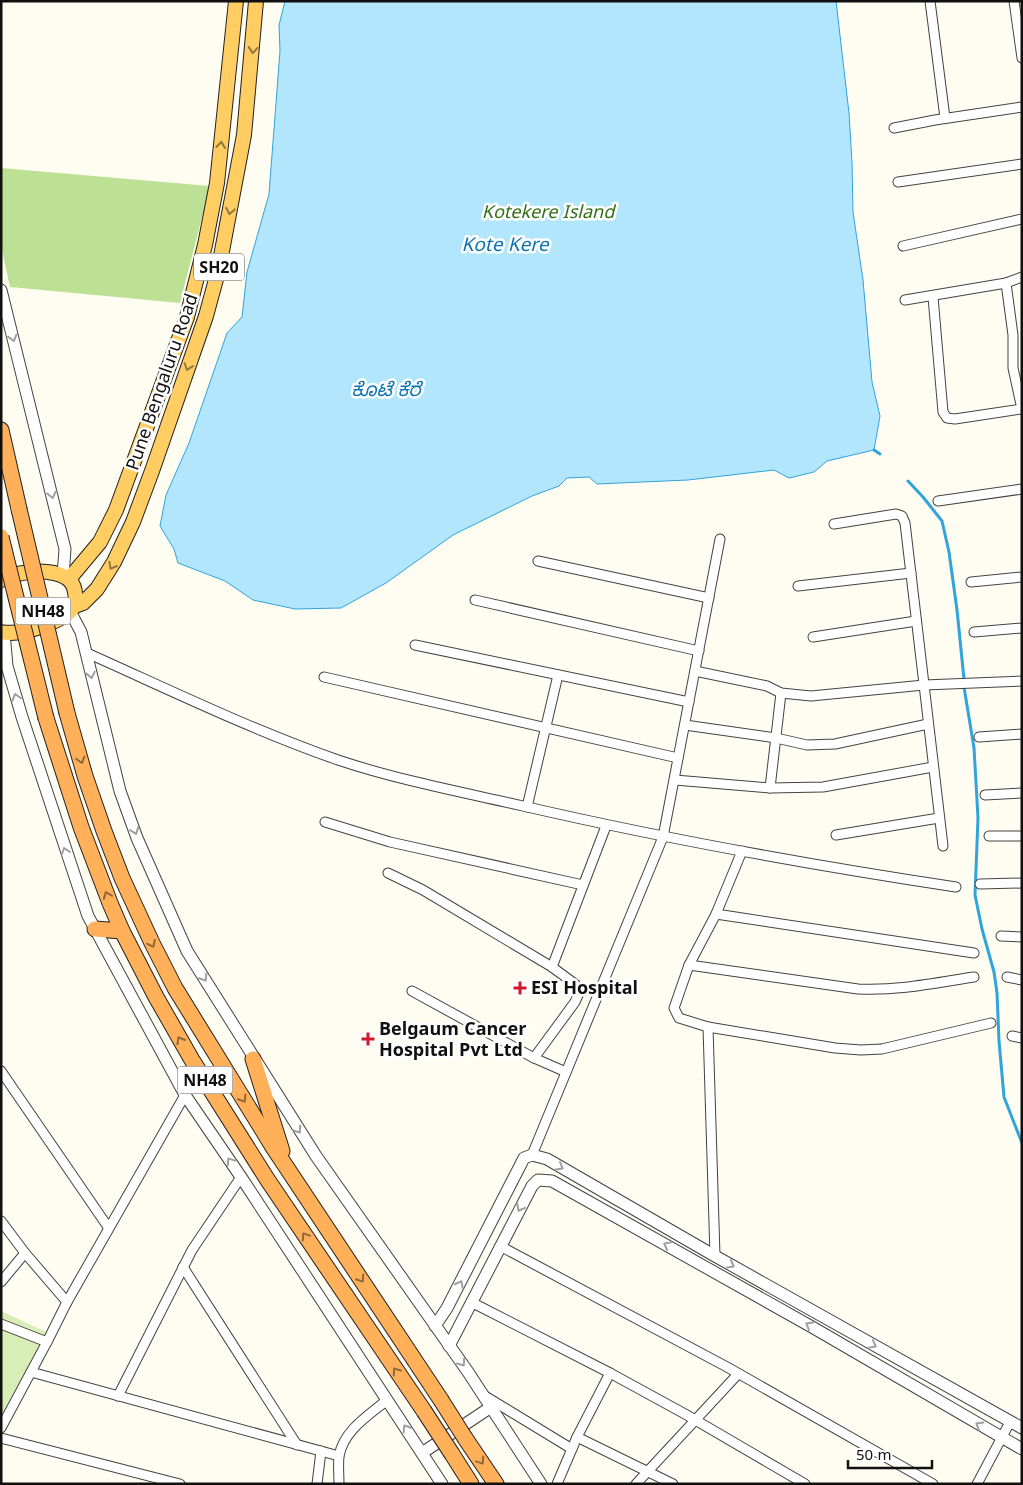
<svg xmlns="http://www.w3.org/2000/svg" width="1023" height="1485" font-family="Georgia,'Noto Sans Kannada',serif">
<rect width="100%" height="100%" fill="#fffcf2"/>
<!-- green -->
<polygon fill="#d8eeb7" points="1,1311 46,1332 1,1419"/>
<!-- forest -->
<polygon fill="#bde194" points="1,168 210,186 180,303 10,287 1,246"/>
<!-- water -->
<polygon fill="#b1e6fc" stroke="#30a4db" points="285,1 836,1 849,113 852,162 853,212 863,280 872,382 880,416 874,450 827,461 814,472 789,478 774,470 688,480 597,484 589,477 567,478 559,486 532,496 453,535 386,583 341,608 295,609 253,600 225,581 178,563 174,549 160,526 166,495 189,443 227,333 242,317 247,272 269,194 280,51 279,25"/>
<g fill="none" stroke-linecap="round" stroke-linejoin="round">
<!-- stream -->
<g stroke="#30a4db" stroke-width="3">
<polyline points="874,450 880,454"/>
<polyline points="908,481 923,497 942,521 949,552 957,610 964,679"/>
<polyline points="964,687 974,748 978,818 975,895 982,929 994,972 997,993 999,1041 1004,1097 1022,1143"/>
</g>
<!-- minor casing -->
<g stroke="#434343" stroke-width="11">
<g id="minor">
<polyline points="930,1 945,118"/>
<polyline points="1014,1 1022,58"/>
<polyline points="894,128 935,120 1022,107"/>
<polyline points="898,182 1022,164"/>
<polyline points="903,246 1022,219"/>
<polyline points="1006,283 1013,335 1013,368 1022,409"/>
<polyline points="933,297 943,412 947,418 955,419 1021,409"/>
<polyline points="905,300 1006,283 1022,277"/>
<polyline points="938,501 1022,489"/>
<polyline points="834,524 896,514 902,516 905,523 943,846"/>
<polyline points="538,561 709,598"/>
<polyline points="971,582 1022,577"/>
<polyline points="798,586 911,573"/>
<polyline points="475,600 699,651"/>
<polyline points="974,632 1022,628"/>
<polyline points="813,637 916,621"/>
<polyline points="415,645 689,702"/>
<path d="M87 653C170 690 252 730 338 760 398 780 461 792 523 806 666 839 811 865 956 887"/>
<polyline points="695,671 767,686 781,693 811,696 924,685 1022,681"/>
<polyline points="324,677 678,758"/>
<polyline points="685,725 776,738 807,745 835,744 928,724"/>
<polyline points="979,737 1022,734"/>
<polyline points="675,780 770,788 823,787 933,767"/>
<polyline points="770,788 781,693"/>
<polyline points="985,795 1022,793"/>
<polyline points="527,807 558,675"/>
<polyline points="325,822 390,842 583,885"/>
<polyline points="836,835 939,818"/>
<polyline points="989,836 1022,836"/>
<polyline points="742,851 716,914 689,965 674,1008 679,1018 708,1027 835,1048 861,1050 882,1049 991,1023"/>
<polyline points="388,873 423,890 552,967 575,984 579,993 575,1002 534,1058"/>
<polyline points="980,884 1022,883"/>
<polyline points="716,914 974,953"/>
<polyline points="1001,936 1022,937"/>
<path d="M689 965 858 989C897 991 935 983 974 977"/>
<polyline points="552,967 606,826"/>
<polyline points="1007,977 1022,980"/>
<polyline points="412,991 534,1058 566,1072"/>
<polyline points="708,1027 715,1256"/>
<polyline points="1012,1036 1022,1038"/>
<polyline points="1,1071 108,1227"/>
<polyline points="532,1155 663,837 720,539"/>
<polyline points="1,1221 25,1253 67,1302"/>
<polyline points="500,1246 727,1367 933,1484"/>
<polyline points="183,1267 297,1445"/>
<polyline points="1,1282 25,1253"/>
<polyline points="471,1302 610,1373 685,1414 805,1484"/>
<polyline points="1,1324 47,1342"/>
<polyline points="31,1372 339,1456"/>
<polyline points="118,1396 192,1250 241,1177"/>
<polyline points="485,1396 572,1449"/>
<polyline points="1,1428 47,1342 67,1302 185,1095"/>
<polyline points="577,1437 673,1484"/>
<polyline points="1,1438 180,1484"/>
<polyline points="317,1484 321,1451"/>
<path d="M339 1484C339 1475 338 1465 339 1456 344 1430 368 1416 387 1400"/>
<polyline points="557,1484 577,1437 610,1373"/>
<polyline points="636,1484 738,1374"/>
<polyline points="977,1484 1010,1422"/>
</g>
</g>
<!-- tertiary casing -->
<g stroke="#434343" stroke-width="13">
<g id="tertiary">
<polyline points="1,290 65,549 63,576"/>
<polyline points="71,613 81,632 120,791 137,838 187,951 316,1156 468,1372 541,1484"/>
<polyline points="4,633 7,666 22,717 88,916 185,1095 241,1177 442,1484"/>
<polyline points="435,1326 447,1308 524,1158 532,1155 547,1159 715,1256 1022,1428"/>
<polyline points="449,1346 532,1186 538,1180 552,1181 812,1327 1022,1449"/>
<polyline points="422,1453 491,1407"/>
</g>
</g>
<!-- primary casing -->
<g stroke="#212121" stroke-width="16">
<g id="primary">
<polyline points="69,579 100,542 116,510 187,317 205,245 217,183 236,1"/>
<path d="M1 580C18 571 48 568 65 577 71 580 74 585 75 592 79 612 62 618 46 625 32 630 16 635 1 632"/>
<polyline points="75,606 83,603 97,589 114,562 133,522 152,471 206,316 218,272 244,135 256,1"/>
</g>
</g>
<!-- trunk casing -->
<g stroke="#212121" stroke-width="17">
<g id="trunk">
<polyline points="1,430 19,509"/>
<polyline points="67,713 85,776 104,831 122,878 152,943 175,988 273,1147 441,1400"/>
<polyline points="46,718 81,827 110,903 122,931 156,997 192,1060 267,1179 424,1411"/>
<polyline points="95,929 122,931"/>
<polyline points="253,1059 282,1151"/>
<polyline points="465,1438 496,1484"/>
<polyline points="452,1454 471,1484"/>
</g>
</g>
<!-- minor -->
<use href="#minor" stroke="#fff" stroke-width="9"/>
<!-- tertiary -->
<use href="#tertiary" stroke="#fff" stroke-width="11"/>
<!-- primary -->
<use href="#primary" stroke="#ffcd62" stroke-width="14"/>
<!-- trunk -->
<use href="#trunk" stroke="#ffb059" stroke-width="15"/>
<!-- trunk-bridge casing -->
<g stroke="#212121" stroke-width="17" stroke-linecap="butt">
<g id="trunk-bridge">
<polyline points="19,509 67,713"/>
<polyline points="1,537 46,718"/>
<polyline points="441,1400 465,1438"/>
<polyline points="424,1411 452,1454"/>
</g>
</g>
<!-- trunk-bridge -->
<use href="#trunk-bridge" stroke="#ffb059" stroke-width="15"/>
</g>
<!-- one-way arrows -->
<defs><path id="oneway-chevron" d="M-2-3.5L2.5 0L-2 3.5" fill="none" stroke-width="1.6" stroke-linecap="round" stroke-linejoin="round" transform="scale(1.25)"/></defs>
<g stroke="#93783d">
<use href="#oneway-chevron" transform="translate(253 50) rotate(95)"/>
<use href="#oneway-chevron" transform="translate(221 145) rotate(-84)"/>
<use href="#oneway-chevron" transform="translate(230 211) rotate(101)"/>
<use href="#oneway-chevron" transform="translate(188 367) rotate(109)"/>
<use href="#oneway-chevron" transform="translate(112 566) rotate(120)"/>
</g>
<g stroke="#9f9f9f">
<use href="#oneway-chevron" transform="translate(13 338) rotate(75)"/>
<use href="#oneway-chevron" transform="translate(52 495) rotate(77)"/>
<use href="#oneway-chevron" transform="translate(91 675) rotate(78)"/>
<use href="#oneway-chevron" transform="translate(16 697) rotate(-106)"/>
<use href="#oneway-chevron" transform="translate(135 831) rotate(70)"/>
<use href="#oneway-chevron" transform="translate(65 851) rotate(-108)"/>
<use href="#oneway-chevron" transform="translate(204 978) rotate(58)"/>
<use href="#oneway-chevron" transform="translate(298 1130) rotate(57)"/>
<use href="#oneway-chevron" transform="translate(230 1161) rotate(-124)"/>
<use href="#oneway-chevron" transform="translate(560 1167) rotate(30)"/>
<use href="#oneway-chevron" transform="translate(520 1208) rotate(118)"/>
<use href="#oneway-chevron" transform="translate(667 1245) rotate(-151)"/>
<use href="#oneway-chevron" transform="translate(731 1265) rotate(29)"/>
<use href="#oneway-chevron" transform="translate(460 1284) rotate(-63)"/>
<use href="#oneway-chevron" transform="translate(809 1325) rotate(-150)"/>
<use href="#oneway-chevron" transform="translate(873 1345) rotate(29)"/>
<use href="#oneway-chevron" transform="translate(462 1363) rotate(55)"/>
<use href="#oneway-chevron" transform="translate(979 1425) rotate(-149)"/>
<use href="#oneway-chevron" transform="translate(406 1428) rotate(-123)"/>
</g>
<g stroke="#936838">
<use href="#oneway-chevron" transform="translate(81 760) rotate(74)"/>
<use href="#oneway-chevron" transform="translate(107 895) rotate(-111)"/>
<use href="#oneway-chevron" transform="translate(152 944) rotate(64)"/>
<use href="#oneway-chevron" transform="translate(180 1040) rotate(-120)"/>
<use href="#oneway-chevron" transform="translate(243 1099) rotate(58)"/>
<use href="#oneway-chevron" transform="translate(305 1236) rotate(-124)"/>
<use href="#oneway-chevron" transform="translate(361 1279) rotate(57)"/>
<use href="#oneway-chevron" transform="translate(396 1371) rotate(-124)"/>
<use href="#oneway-chevron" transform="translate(481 1461) rotate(56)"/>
</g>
<!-- markers -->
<g fill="#cf182f" stroke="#fff" stroke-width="2">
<path d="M517.5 980.5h5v5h5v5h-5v5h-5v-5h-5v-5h5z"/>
<path d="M365.5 1031.5h5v5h5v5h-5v5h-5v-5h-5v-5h5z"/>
</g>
<g text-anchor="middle" stroke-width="5" stroke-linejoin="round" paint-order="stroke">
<!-- shield labels -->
<g fill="#fff" stroke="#585858" stroke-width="1">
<rect x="194" y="253.5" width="50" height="27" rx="4"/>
<rect x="15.5" y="597.5" width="55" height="27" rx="4"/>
<rect x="177.5" y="1066.5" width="55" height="27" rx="4"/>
</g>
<g font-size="16" font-weight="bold" fill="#101010">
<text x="219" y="273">SH20</text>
<text x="43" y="617">NH48</text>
<text x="205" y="1086">NH48</text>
</g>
<!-- park labels -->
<g font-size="18" font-style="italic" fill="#316f18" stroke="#fff">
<text x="548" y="218">Kotekere Island</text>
</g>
<!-- street labels -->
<g font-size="18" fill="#101010" stroke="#fff">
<text transform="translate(162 382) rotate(-71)" y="6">Pune Bengaluru Road</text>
</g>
<!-- poi labels -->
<g font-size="18" font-weight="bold" fill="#101010" stroke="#fff" text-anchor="start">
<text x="531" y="994">ESI Hospital</text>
<text x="379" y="1035">Belgaum Cancer<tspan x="379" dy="21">Hospital Pvt Ltd</tspan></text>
</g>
<!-- water labels -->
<g font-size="19" font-style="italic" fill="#0a74b0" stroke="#fff">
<text x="505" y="251">Kote Kere</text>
<text x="386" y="396">ಕೊಟೆ ಕೆರೆ</text>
</g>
</g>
<!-- border -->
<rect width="1023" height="1485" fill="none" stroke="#101010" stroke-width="5"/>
<!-- scale -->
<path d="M848 1460v8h84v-8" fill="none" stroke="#101010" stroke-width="2.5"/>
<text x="856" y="1460" font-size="15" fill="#101010" stroke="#ffffff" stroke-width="4" paint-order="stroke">50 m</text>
</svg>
